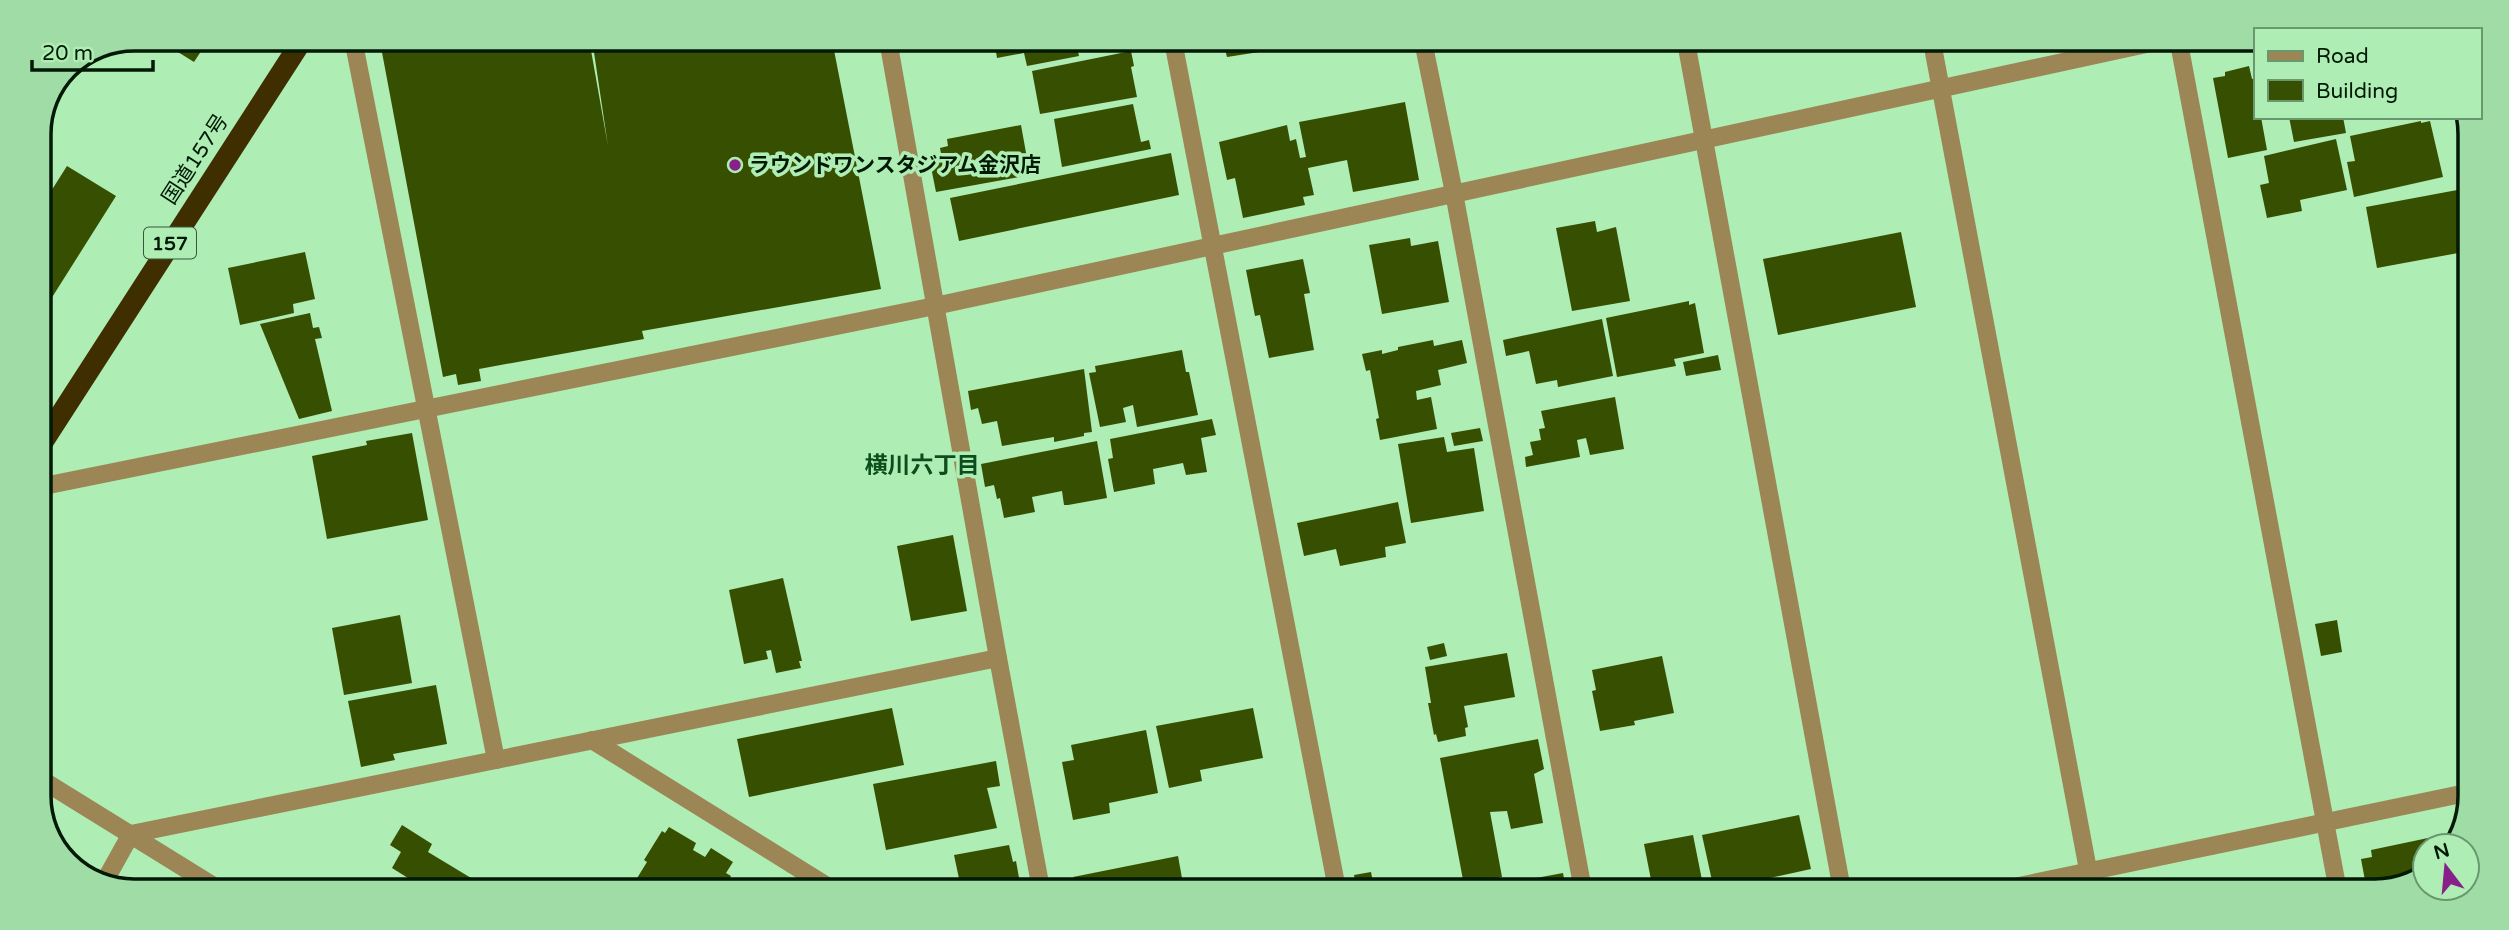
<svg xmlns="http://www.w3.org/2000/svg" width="2509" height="930" font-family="'Varela Round','Noto Sans JP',sans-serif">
<rect width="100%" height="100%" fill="#aeedb4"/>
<!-- building -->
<g fill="#374f00">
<polygon points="157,39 209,39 194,62"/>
<polygon points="422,39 589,39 608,146 592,39 832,40 881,289 642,331 644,339 479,369 481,381 458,385 456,374 443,377 381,47"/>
<polygon points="994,40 1076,41 1079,56 1027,66 1024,53 997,58"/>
<polygon points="1216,41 1296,41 1297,46 1227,57 1225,49 1218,51"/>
<polygon points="1131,51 1134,66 1131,67 1137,97 1040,114 1032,71"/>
<polygon points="2249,66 2252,79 2255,78 2255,117 2261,117 2267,150 2228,158 2213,78 2225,76 2225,72"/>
<polygon points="1405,102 1419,180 1353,192 1347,160 1308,168 1314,195 1303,197 1305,205 1243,218 1235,178 1227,180 1219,142 1287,125 1290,141 1296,139 1300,158 1306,157 1299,122"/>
<polygon points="1133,104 1141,142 1149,140 1151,149 1062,167 1054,119"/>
<polygon points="2289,117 2343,117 2346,133 2294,142"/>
<polygon points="2421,121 2421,123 2430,121 2443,177 2354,197 2347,162 2355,161 2350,136"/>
<polygon points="1021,125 1030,175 936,192 930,162 942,160 940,148 948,146 947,139"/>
<polygon points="2336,139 2347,190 2300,200 2302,211 2267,218 2260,185 2269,183 2264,156"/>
<polygon points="1171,153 1179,195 959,241 950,198"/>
<polygon points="67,166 116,196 39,318 39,206 41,207"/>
<polygon points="2468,188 2469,251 2377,268 2366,207"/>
<polygon points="1595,221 1597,232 1616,227 1630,301 1572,311 1556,228"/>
<polygon points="1901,232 1916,307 1778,335 1763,259"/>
<polygon points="1410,238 1411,246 1438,241 1449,302 1382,314 1369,245"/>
<polygon points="305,252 315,299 293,304 294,313 240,325 228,268"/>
<polygon points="1303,259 1310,293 1304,294 1314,350 1269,358 1260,315 1255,316 1246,270"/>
<polygon points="1689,301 1689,305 1695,303 1704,353 1674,359 1676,366 1617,377 1606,318"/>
<polygon points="310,313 313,328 319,327 322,338 315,339 332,411 299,419 260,324"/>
<polygon points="1602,319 1613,376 1558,387 1557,380 1536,384 1529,351 1506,356 1503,340"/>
<polygon points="1433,340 1434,346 1462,340 1467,363 1438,370 1441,385 1416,391 1417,400 1431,397 1437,429 1380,440 1376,419 1379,418 1370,370 1366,371 1362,354 1382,350 1382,354 1398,350 1398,347"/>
<polygon points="1182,350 1186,372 1189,372 1198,415 1137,427 1133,405 1123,408 1126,422 1100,427 1089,373 1096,372 1095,366"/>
<polygon points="1718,355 1721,370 1686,376 1683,362"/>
<polygon points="1084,369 1092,432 1084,433 1084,436 1054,442 1054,437 1002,446 997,421 982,424 978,408 971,410 968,391"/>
<polygon points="1615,397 1624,449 1590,455 1586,438 1577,440 1580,457 1526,467 1525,457 1533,455 1530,442 1541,440 1539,429 1545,428 1541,411"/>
<polygon points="1212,419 1216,435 1201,438 1207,472 1186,475 1183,463 1153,469 1155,484 1114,492 1108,459 1113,458 1110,439"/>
<polygon points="1480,428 1483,441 1454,446 1451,433"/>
<polygon points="412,433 428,520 327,539 312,456 367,445 366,441"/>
<polygon points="1444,437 1447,452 1474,448 1484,511 1411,523 1398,444"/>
<polygon points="1097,441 1107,498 1068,505 1064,505 1062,491 1032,497 1035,512 1004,518 1000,498 997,499 994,485 985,487 981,464"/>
<polygon points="1398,502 1406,543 1385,547 1386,557 1340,566 1336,549 1304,556 1297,523"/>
<polygon points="953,535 967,611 911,621 897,546"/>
<polygon points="783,578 802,661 799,661 801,668 776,673 771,650 766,651 768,659 744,664 729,590"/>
<polygon points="400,615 412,683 344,695 332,628"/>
<polygon points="2337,620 2342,652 2321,656 2315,624"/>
<polygon points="1444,643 1447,656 1430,660 1427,647"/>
<polygon points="1507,653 1515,697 1464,706 1468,727 1465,728 1466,736 1438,742 1436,734 1434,735 1428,703 1431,703 1425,667"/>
<polygon points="1662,656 1674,713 1634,721 1635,725 1600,731 1592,691 1596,690 1592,670"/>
<polygon points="436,685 447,744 393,754 395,760 361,767 348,701"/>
<polygon points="892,708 904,765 749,797 737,739"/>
<polygon points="1253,708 1263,758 1200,770 1202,781 1169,788 1156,726"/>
<polygon points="1146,730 1158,793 1109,803 1110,813 1073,820 1062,762 1074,760 1071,745"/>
<polygon points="1538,739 1544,769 1534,774 1543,823 1511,829 1507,811 1490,812 1502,877 1464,885 1440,758"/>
<polygon points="996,761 1000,786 987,788 997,828 886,850 873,784"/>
<polygon points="1799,815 1811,869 1714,890 1702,835"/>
<polygon points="402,825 432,844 428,852 486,887 402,887 408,878 392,868 401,852 390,845"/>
<polygon points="669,827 696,843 693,850 705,857 711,848 733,862 726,873 731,876 724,888 631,888 647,862 644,860 662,831 665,833"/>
<polygon points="2447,834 2449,846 2425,846 2425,875 2376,891 2367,891 2361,859 2372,857 2371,850"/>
<polygon points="1693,835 1704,890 1653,890 1644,844"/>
<polygon points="1009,845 1013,862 1016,861 1021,889 961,888 954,855"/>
<polygon points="1178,856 1184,889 1075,889 1073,877"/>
<polygon points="1371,872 1373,883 1356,885 1354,875"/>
<polygon points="1563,873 1566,890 1482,890 1482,888"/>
</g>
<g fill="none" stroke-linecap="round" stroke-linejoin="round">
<!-- minor -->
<g stroke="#9c8655" stroke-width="18">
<polyline points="353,39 496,760"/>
<polyline points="888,40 998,658"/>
<polyline points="1173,41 1337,889"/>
<polyline points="1423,41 1454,193 1583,890"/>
<polyline points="1686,42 1842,890"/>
<polyline points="1932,42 2092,891"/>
<polyline points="2179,43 2338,891"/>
<polyline points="39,487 935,306 2151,43"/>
<polyline points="592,740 830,888"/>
<polyline points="39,778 215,887"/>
<polyline points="102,886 131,834 998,658 1041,889"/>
<polyline points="1995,891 2466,793"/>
</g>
<!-- highway -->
<polyline stroke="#3f2e00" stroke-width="21" points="39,448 303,39"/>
</g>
<!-- markers -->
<circle fill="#872189" stroke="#aeedb4" stroke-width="2.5" cx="735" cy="165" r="7"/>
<g text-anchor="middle" stroke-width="7" stroke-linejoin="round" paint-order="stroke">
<!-- shield labels -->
<rect fill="#aeedb4" stroke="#36593a" stroke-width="2" x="144" y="227.5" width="52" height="31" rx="5"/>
<g font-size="19" font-weight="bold" fill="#021905">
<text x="170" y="250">157</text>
</g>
<!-- street labels -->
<g font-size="21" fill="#021905" stroke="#aeedb4">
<text transform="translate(195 159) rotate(-57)" y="7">国道157号</text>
</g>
<!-- poi labels -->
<g font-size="21" font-weight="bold" fill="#021905" stroke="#aeedb4" text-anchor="start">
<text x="749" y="172">ラウンドワンスタジアム金沢店</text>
</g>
<!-- neighbourhood labels -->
<g font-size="23" font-weight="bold" fill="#0c4d1c" stroke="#aeedb4">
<text x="922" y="473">横川六丁目</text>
</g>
</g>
<!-- crop -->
<path d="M0 0H2509V930H0ZM134 51H2375A83 83 0 0 1 2458 134V796A83 83 0 0 1 2375 879H134A83 83 0 0 1 51 796V134A83 83 0 0 1 134 51Z" fill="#a0dca6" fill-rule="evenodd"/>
<path fill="none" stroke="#021905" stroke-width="3.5" d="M134 51H2375A83 83 0 0 1 2458 134V796A83 83 0 0 1 2375 879H134A83 83 0 0 1 51 796V134A83 83 0 0 1 134 51Z"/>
<!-- legend -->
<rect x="2254" y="28" width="228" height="91" fill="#aeedb4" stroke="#69986e" stroke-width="2"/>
<rect x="2268" y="51" width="35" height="10" fill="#9c8655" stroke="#69986e" stroke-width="2"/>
<text x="2316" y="63" font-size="21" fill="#021905">Road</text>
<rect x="2268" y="80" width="35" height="21" fill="#374f00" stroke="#69986e" stroke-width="2"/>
<text x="2316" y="98" font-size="21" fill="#021905">Building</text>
<!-- north arrow -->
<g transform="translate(2446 867) rotate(344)"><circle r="33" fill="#aeedb4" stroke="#69986e" stroke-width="2"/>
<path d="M0-5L12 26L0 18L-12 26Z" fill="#872189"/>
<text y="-10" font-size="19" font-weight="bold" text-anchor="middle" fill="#021905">N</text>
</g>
<!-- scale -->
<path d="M32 60v10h121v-10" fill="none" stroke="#021905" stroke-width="3.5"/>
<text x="42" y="60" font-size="21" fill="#021905" stroke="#aeedb4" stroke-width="5" paint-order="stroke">20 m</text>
</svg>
